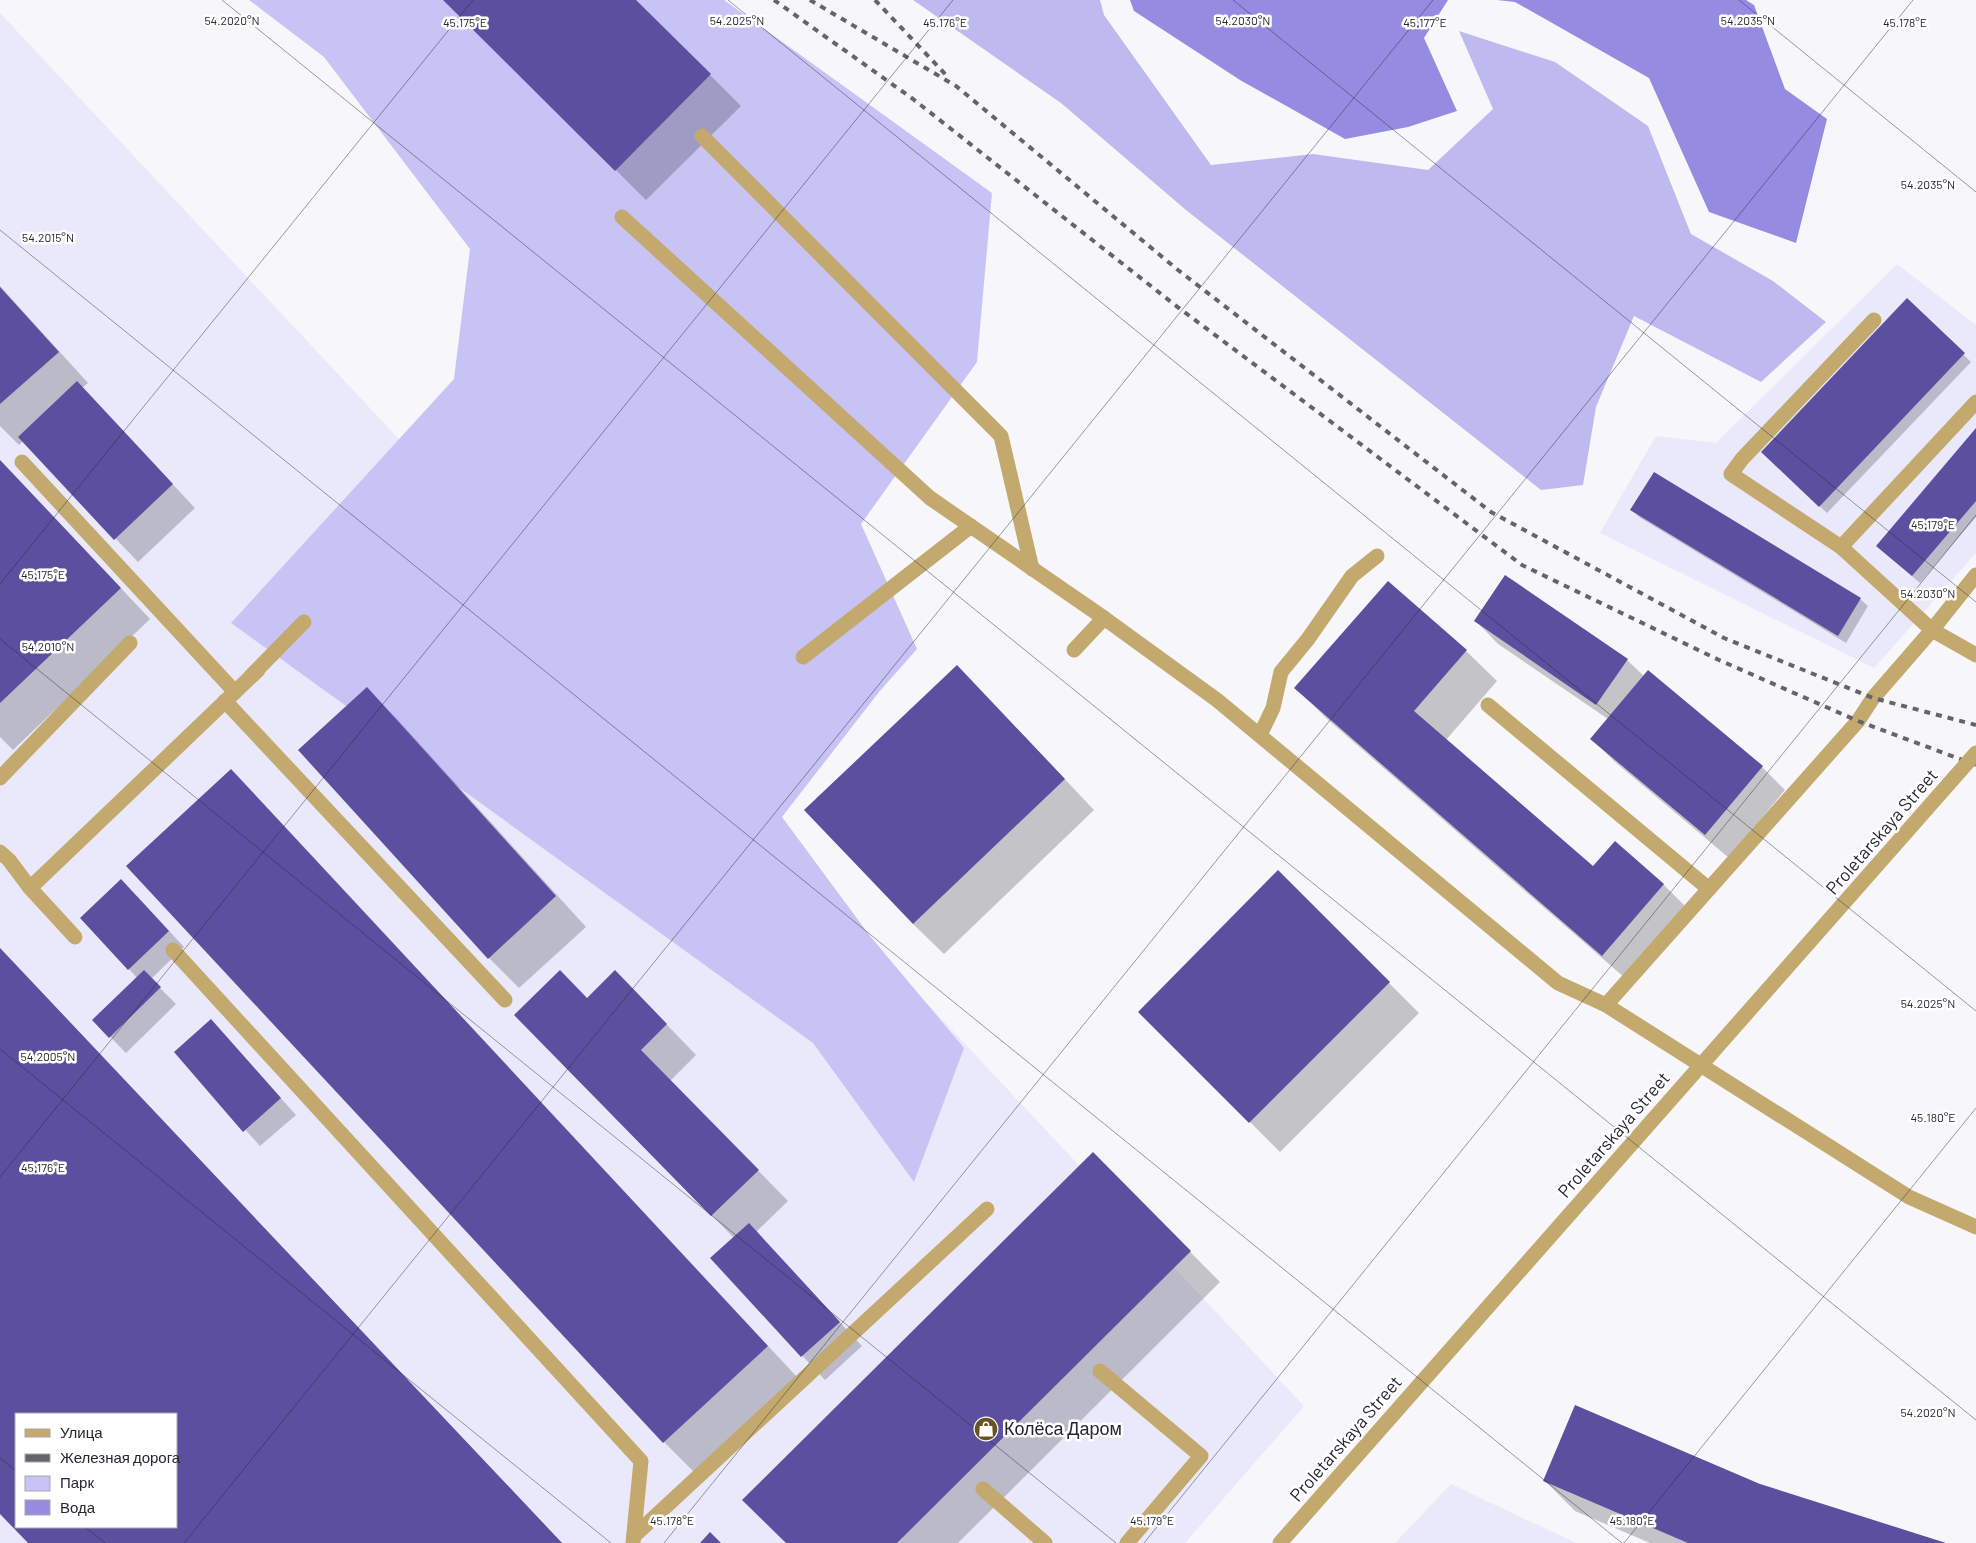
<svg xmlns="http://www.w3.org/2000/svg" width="1976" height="1543" font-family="Barlow,sans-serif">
<rect width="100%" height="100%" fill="#f6f6fb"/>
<!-- built -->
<g fill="#e9e9fb" fill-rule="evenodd">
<path d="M0 13 1304 1406 1185 1543H0ZM16 1414H176V1527H16Z"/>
<polygon points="1897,264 1976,325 1976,553 1874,668 1600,533 1656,436 1716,443"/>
<polygon points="1451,1484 1576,1543 1395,1543"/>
</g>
<!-- green -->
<polygon fill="#c7c3f5" points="249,0 724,0 992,193 977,362 861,524 917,649 879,692 782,817 870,936 964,1048 914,1182 813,1043 231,623 454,379 470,249 324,57"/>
<!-- forest -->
<polygon fill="#bebaf0" points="913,0 1100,0 1104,15 1211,165 1313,154 1428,170 1493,109 1459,31 1555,62 1648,126 1691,234 1773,281 1826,322 1761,382 1634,316 1596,407 1583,485 1541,490 1186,210 1061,103"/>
<!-- water -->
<g fill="#958ce2">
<polygon points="1130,0 1448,0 1424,38 1457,111 1408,127 1345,139 1240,80 1134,11"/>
<polygon points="1497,0 1746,0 1754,5 1785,89 1827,119 1796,243 1709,212 1649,78 1515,2"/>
</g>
<!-- shadow -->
<g fill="#0003" fill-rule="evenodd">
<polygon points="445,0 635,0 741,106 646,200"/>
<polygon points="0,286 88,383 82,388 195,508 138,562 23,441 19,445 0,426"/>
<polygon points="1907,300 1971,362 1827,513 1762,452"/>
<polygon points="1976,430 1976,517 1920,583 1885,553"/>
<polygon points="0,460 150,619 13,750 0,737"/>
<polygon points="1632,510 1860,599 1868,606 1846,643 1639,517"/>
<polygon points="1505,576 1627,660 1644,676 1762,767 1785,790 1729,858 1615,762 1592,739 1608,719 1498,644 1475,620"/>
<polygon points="1466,651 1497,681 1446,740 1593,868 1615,843 1664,885 1694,915 1633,985 1326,718 1296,688"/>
<polygon points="367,689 397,719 586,927 519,988 489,958"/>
<polygon points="987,697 1094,810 944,954 913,924"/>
<polygon points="231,770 261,801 797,1377 694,1472 664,1442 128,866"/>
<polygon points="1278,872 1419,1013 1280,1152 1140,1012"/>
<polygon points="137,896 184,947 151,979 176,1004 126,1053 94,1020 137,978 129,969"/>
<path d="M0 948 562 1543H29L0 1512ZM16 1414H176V1527H16Z"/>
<polygon points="587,1000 645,1002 696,1055 670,1081 788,1201 756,1232 862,1346 825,1380 712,1259 734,1238 516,1015"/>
<polygon points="211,1021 296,1115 260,1146 176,1053"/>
<polygon points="1093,1154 1220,1282 958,1543 787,1543"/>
<polygon points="1544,1480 1759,1486 1943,1543 1650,1543 1575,1511"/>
</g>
<!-- building -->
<g fill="#5c4fa0" fill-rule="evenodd">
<polygon points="443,0 636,0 711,74 615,171"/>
<polygon points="0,287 59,352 0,404"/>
<polygon points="1907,298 1965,353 1819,507 1761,452"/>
<polygon points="77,381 173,484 114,540 18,437"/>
<polygon points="1976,428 1976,501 1912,576 1876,546"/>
<polygon points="0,460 121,588 0,703"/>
<polygon points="1654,472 1861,598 1838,636 1630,510"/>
<polygon points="1505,575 1628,659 1596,705 1474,621"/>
<polygon points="1388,581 1467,650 1414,711 1593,866 1615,841 1664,884 1602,956 1294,688"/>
<polygon points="957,665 1065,779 913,924 804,810"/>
<polygon points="1648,670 1763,766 1705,835 1590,739"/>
<polygon points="367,687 556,896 488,959 298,750"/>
<polygon points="231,769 768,1346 663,1443 126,866"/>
<polygon points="1278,870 1390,982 1249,1123 1138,1012"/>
<polygon points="121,879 169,931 128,970 80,918"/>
<path d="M0 948 562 1543H28L0 1514ZM16 1414H176V1527H16Z"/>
<polygon points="144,970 161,987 109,1038 92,1020"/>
<polygon points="560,970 587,998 615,970 667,1024 641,1050 759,1170 711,1216 514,1015"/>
<polygon points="211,1019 281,1098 243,1132 174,1052"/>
<polygon points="1093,1152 1191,1251 897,1543 786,1543 742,1500"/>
<polygon points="749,1223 840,1322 801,1357 710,1258"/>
<polygon points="1575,1405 1760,1484 1946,1543 1688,1543 1543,1481"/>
<polygon points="710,1532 721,1543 700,1543"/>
</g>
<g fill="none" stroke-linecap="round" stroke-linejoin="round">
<!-- minor -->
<g stroke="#c3a96d" stroke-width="15">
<polyline points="702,136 1001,436 1032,569"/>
<polyline points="622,217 930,498 1104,618 1217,700 1558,983 1606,1005 1858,721 1873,698 1932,630 1976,575"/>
<polyline points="1874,320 1742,459 1731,474 1841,547 1932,630 1976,655"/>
<polyline points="22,462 235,692"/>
<polyline points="1841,547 1976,402"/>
<polyline points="1074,650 1104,618"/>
<polyline points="803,657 971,526"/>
<polyline points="251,676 304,622"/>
<polyline points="225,701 505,1000"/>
<polyline points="1488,705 1709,889"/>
<polyline points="1260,735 1273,708 1281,672 1308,639 1352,576 1377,556"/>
<polyline points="0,778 130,643"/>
<polyline points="0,852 9,860 30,888 258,670"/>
<polyline points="30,888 75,937"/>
<polyline points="173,950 641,1461 633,1543"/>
<polyline points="1606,1005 1909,1197 1976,1227"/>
<polyline points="1100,1371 1201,1456 1127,1543"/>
<polyline points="983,1489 1045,1543"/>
<polyline points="634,1536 987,1209"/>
</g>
<!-- rail -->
<g stroke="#64646b" stroke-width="4" stroke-dasharray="6 6" stroke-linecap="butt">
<polyline points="774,0 913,99 1175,305 1522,565 1719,660 1858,721 1976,765"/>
<polyline points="810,0 956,86 1178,270 1491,512 1724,638 1873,698 1976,725"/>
<polyline points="875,0 948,77"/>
</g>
<!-- minor-bridge -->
<polyline stroke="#c3a96d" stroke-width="15" points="1280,1543 1976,753"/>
</g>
<!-- ticks -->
<path fill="none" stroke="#26262e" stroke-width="1" stroke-opacity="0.45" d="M222 0 1976 1420M728 0 1976 1011M1233 0 1976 602M1739 0 1976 192M0 230 1622 1543M0 584 473 0M0 639 1116 1543M0 1049 611 1543M0 1177 953 0M0 1458 16 1471M85 1527 105 1543M184 1543 1433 0M664 1543 1913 0M1144 1543 1976 515M1624 1543 1976 1108"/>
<!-- icons -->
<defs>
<g id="shop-disc" transform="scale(1.25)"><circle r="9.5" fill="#685423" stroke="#fff"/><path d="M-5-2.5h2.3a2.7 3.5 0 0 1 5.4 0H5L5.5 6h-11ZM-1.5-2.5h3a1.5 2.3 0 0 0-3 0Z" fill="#fff"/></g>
</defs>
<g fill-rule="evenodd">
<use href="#shop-disc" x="986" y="1429"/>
</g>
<g text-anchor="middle" stroke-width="5" stroke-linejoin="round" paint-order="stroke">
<!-- street labels -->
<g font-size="18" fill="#26262e" stroke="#fff">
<text transform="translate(1882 832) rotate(-49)" y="6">Proletarskaya Street</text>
<text transform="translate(1614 1135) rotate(-49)" y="6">Proletarskaya Street</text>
<text transform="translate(1346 1439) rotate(-49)" y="6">Proletarskaya Street</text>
</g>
<!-- poi labels -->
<g font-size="18" fill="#26262e" stroke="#fff" text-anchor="start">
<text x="1004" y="1435">Колёса Даром</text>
</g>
</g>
<g font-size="12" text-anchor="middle" fill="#26262e" stroke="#fff" stroke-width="5" stroke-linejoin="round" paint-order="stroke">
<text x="232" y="25">54.2020°N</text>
<text x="737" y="25">54.2025°N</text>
<text x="1748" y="25">54.2035°N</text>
<text x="1243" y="25">54.2030°N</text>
<text x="465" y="27">45.175°E</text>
<text x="945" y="27">45.176°E</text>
<text x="1425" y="27">45.177°E</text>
<text x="1905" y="27">45.178°E</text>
<text x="1928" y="189">54.2035°N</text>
<text x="48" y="242">54.2015°N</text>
<text x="1933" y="529">45.179°E</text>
<text x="43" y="579">45.175°E</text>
<text x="1928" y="598">54.2030°N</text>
<text x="48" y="651">54.2010°N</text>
<text x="1928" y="1008">54.2025°N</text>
<text x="48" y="1061">54.2005°N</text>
<text x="1933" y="1122">45.180°E</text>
<text x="43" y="1172">45.176°E</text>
<text x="1928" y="1417">54.2020°N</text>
<text x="672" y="1525">45.178°E</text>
<text x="1152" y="1525">45.179°E</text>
<text x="1632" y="1525">45.180°E</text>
</g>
<!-- legend -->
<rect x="15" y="1413" width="162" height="115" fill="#ffffff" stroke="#a8a8ab"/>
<rect x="25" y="1429" width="25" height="8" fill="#c3a96d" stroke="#a8a8ab"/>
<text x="60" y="1438" font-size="15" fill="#26262e">Улица</text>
<rect x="25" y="1454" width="25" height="8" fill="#64646b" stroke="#a8a8ab"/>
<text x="60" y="1463" font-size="15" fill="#26262e">Железная дорога</text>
<rect x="25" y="1476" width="25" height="15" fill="#c7c3f5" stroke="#a8a8ab"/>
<text x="60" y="1488" font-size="15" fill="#26262e">Парк</text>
<rect x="25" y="1500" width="25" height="15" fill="#958ce2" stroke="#a8a8ab"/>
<text x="60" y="1513" font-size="15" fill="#26262e">Вода</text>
</svg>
